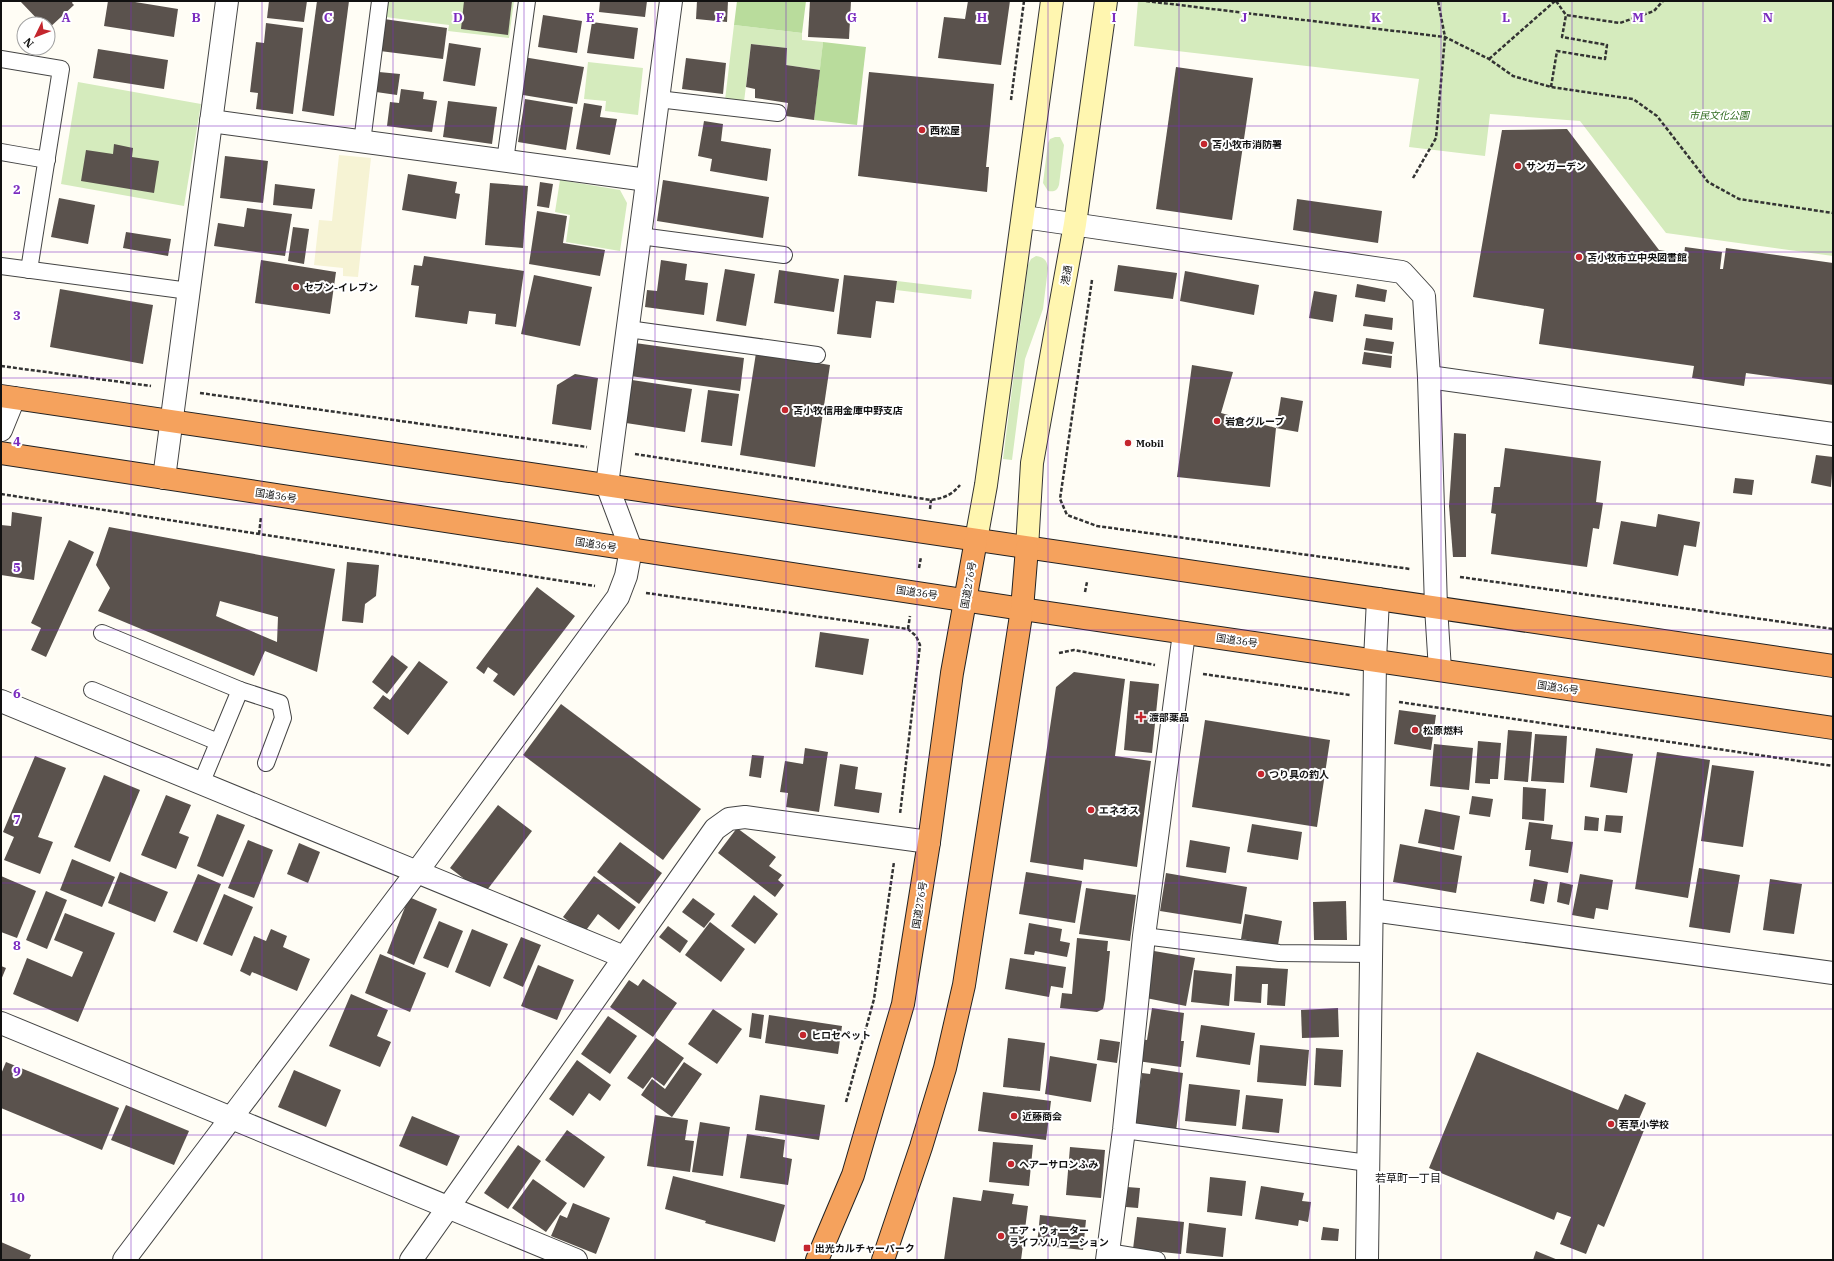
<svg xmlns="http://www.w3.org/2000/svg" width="1834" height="1261" font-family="'IBM Plex Serif','Noto Sans JP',serif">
<rect width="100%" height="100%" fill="#fffdf5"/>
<!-- farmland -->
<polygon fill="#f6f3d4" points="339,155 371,158 358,277 343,276 343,268 314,265 319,220 332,221"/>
<!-- green -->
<g fill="#d5ebbd">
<polygon points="387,1 514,1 509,38 448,31 449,25 385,17"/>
<polygon points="1138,1 1833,1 1833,256 1666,233 1580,121 1490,114 1485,156 1409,147 1419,79 1134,46"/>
<polygon points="734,25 802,33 802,40 823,42 820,70 786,65 787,48 751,44 744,102 725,100"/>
<polygon points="588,62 643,68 638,115 605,111 606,101 584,99"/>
<polygon points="78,82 201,104 184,206 61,184"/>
<path d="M1055 137H1060L1064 145 1059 185C1057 191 1054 192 1048 191L1043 183 1048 143 1050 139Z"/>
<polygon points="560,180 620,190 627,203 620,251 566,242 570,215 555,212"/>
<path d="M1036 256C1044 257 1047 260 1048 268L1043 309 1025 359 1012 460 1003 459 1028 265 1031 259Z"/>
<polygon points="897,281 972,290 971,299 896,290"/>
</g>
<!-- forest -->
<g fill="#b9dc9c">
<polygon points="737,1 806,1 802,33 734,25"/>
<polygon points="823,42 866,47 857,125 814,120"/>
</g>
<!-- building -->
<g fill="#5a524d" fill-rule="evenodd">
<polygon points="20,1 73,1 72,3 74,5 48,29 48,24 42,24"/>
<polygon points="108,1 129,1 178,9 174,37 104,26"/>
<polygon points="269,1 307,1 304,22 267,18"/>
<polygon points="317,1 349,1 334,116 302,111"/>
<polygon points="464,1 512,1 508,35 461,29"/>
<polygon points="600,1 647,1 645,17 599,12"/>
<polygon points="697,1 728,1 727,22 696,19"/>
<polygon points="810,1 851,1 849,39 808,37"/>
<polygon points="968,1 1010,1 1001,65 938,58 944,17 965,19"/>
<polygon points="543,15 582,21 577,53 538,47"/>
<polygon points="384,19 447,28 443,59 380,51"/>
<polygon points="592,22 638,28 634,59 587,53"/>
<polygon points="266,23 303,28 293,114 256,109 258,93 250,92 256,42 264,43"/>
<polygon points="449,43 481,48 475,86 443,81"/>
<polygon points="751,44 787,48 786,65 820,70 814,120 786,116 788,103 755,98 755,89 746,87"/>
<polygon points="98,49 168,60 164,89 93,78"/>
<polygon points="523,57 584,67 577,104 517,94"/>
<polygon points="686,58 726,63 723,94 682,89"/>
<polygon points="1176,67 1253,78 1232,220 1156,209"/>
<polygon points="379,72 400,74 397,95 376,92"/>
<polygon points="869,72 994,84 986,167 989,167 987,192 858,176"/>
<polygon points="401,89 424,92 423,99 437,101 432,132 387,126 390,102 399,103"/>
<polygon points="525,99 573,107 566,150 518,142"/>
<polygon points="448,101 497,107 492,144 443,137"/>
<polygon points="584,103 602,106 600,117 617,119 610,155 576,149"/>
<polygon points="704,121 723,124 721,141 771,149 767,181 710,171 712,159 698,156"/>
<polygon points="1567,129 1659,250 1678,253 1677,261 1683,262 1685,247 1722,252 1720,269 1723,269 1726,248 1833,263 1833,385 1746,373 1744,386 1692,378 1694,366 1539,344 1544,309 1473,297 1502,130"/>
<polygon points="114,144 133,148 132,157 159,161 154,193 81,181 86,150 113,154"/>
<polygon points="225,156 268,161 263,203 220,198"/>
<polygon points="408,174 457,182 455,193 460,194 456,219 402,210"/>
<polygon points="663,180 769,197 763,238 657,221"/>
<polygon points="540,182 553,184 549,208 537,206"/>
<polygon points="490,183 528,186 523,248 485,245"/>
<polygon points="275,184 315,189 312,209 273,205"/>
<polygon points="59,198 95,205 88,244 51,237"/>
<polygon points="1297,199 1382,211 1378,243 1293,230"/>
<polygon points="247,208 292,214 285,256 214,246 218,223 244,227"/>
<polygon points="537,211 567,216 563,243 605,250 600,276 529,264"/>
<polygon points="293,227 309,229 304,264 288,261"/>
<polygon points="126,232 171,239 168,256 123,248"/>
<polygon points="424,256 524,271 516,327 495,324 496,314 469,311 467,324 415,317 419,286 411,285 414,265 422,266"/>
<polygon points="261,260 336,272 330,314 255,303"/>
<polygon points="661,260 687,264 685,280 708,283 704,315 645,307 647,290 657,291"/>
<polygon points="1118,265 1177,273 1173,299 1114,291"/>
<polygon points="725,269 755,274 746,326 716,321"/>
<polygon points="779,270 839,279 834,312 774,303"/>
<polygon points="1185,271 1259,285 1254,315 1180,301"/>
<polygon points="534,275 592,287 580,346 521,334"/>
<polygon points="844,275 897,281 894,303 876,301 871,338 837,334"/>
<polygon points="1357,284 1387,290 1385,302 1355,297"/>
<polygon points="60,289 153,305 143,364 50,347"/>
<polygon points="1314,291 1337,295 1333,322 1309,318"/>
<polygon points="1365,314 1393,318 1392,330 1363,326"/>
<polygon points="1366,338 1394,342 1392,354 1364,350"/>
<polygon points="635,343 744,358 740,391 630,376"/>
<polygon points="1364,352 1392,356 1391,368 1362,364"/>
<polygon points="756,353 830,365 815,467 740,455"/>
<polygon points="1192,365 1233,372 1221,413 1276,428 1270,487 1177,477"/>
<polygon points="575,374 598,378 591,430 552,424 557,385"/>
<polygon points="632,380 692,389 685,432 626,423"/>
<polygon points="708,390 739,394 732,446 701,442"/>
<polygon points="1281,397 1303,401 1298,432 1276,428"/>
<polygon points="1454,433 1466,434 1466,557 1453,557 1449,506"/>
<polygon points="1505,448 1601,461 1596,502 1603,503 1599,529 1593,528 1587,567 1491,554 1496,514 1491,513 1494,487 1500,487"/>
<polygon points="1816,455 1833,457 1831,487 1811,483"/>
<polygon points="1735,478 1754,480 1752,495 1733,493"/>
<polygon points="12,512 42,517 34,580 1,575 1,525 11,526"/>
<polygon points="1658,514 1700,522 1696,547 1684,545 1678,576 1613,564 1621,521 1656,527"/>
<path d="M109 527 335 569 317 672 265 651 254 676 98 611 110 588 96 565ZM220 601 278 617 277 642 216 616Z"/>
<polygon points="69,540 94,552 46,657 31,650 41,628 31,623"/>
<polygon points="347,562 379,565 376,596 365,604 363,623 342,621"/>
<polygon points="537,587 575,616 514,696 493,681 498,674 488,667 484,674 476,668"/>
<polygon points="820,632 869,639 863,675 815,667"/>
<polygon points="392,655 408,667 387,694 372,682"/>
<polygon points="419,661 448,682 408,735 373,708 383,695 390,700"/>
<polygon points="1074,672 1125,679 1115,756 1151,761 1137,867 1084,859 1083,870 1030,862 1056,687"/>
<polygon points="1130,681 1159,684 1152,753 1124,750"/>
<polygon points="561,704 701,809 663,860 523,755"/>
<polygon points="1399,710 1436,715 1431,750 1394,744"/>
<polygon points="1205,720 1330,740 1317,827 1192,807"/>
<polygon points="1508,730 1532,732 1528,782 1504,780"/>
<polygon points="1535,734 1567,736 1564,783 1531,781"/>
<polygon points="1478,741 1501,743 1498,779 1490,779 1490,784 1475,783"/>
<polygon points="1434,744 1473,748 1469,790 1430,786"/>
<polygon points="805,748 828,752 819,812 786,807 788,793 780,792 785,761 803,764"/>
<polygon points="1596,748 1633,754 1627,793 1590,787"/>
<polygon points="1657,752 1710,760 1688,898 1635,889"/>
<polygon points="752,755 764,756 761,778 749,776"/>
<polygon points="35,756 66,768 38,837 53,842 40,874 4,860 14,837 3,832"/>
<polygon points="840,764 858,767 855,789 882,793 879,813 834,806"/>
<polygon points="1712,765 1754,771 1743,847 1701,841"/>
<polygon points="104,775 140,790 110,862 74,847"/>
<polygon points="1523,787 1546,789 1544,821 1522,819"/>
<polygon points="166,795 191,805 179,833 189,837 176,869 141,855"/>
<polygon points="1472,796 1493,799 1490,817 1469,814"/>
<polygon points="498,805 532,831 484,894 450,868"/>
<polygon points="1425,809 1460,816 1454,850 1418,843"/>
<polygon points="217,814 245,825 223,877 197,866"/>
<polygon points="1606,815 1623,816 1621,833 1604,831"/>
<polygon points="1585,816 1599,818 1598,831 1584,830"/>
<polygon points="1529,822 1553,825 1551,839 1573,842 1568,873 1529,866 1531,850 1525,850"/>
<polygon points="1252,824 1302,832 1298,860 1247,852"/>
<polygon points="737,828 776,857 769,866 782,875 778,880 784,885 775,897 718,853"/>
<polygon points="248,840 273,850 254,898 228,888"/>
<polygon points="1190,840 1230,847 1226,873 1186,867"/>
<polygon points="620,842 662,873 639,904 597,872"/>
<polygon points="299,843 320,852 308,883 287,874"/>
<polygon points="1400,844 1462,856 1456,893 1393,882"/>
<polygon points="72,859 115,877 102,907 60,890"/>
<polygon points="1699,868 1740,875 1730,933 1689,927"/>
<polygon points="120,872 168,892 155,922 108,903"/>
<polygon points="1026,872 1082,881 1075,923 1019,914"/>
<polygon points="1166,873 1247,887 1241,924 1160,911"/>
<polygon points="198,874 221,884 197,942 173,932"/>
<polygon points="1580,874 1613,880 1608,910 1596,908 1594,919 1572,915"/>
<polygon points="1,876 36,891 17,938 1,932"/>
<polygon points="594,876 636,907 619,930 598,914 584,933 563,917"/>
<polygon points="1534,879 1548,882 1544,904 1530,901"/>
<polygon points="1770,879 1802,884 1794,934 1763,930"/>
<polygon points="1560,882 1573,885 1569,905 1557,902"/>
<polygon points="1086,888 1136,895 1130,941 1079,934"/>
<polygon points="46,891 67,900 47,949 26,940"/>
<polygon points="224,894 253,907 232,956 203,944"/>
<polygon points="754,895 778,914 755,944 731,926"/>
<polygon points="409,897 437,909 414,965 387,953"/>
<polygon points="693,898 715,914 704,928 682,912"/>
<polygon points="1346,901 1347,940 1314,940 1313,902"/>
<polygon points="65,913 115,933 78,1022 13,994 27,958 72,977 83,952 54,940"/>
<polygon points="1245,914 1282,921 1278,945 1241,939"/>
<polygon points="439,921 463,931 448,968 423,958"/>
<polygon points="710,922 745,949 721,982 685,955"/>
<polygon points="1029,923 1062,929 1060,941 1070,943 1067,957 1035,951 1034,955 1024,954"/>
<polygon points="668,926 688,941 680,953 659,937"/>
<polygon points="271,929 287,936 283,947 310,959 297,991 252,972 250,976 240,971 254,936 266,941"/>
<polygon points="472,929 508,944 490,987 455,972"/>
<polygon points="521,937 541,945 523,987 503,978"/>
<polygon points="1077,938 1108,941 1107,951 1110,951 1105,1000 1103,1009 1097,1012 1060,1008 1062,993 1072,994"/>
<polygon points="1154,951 1195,958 1186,1006 1146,998"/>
<polygon points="380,954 426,973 410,1012 365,993"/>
<polygon points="1010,958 1066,967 1063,988 1051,986 1049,997 1005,989"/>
<polygon points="538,965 574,980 557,1020 521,1006"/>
<polygon points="1,966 6,968 1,980"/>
<polygon points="1236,966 1288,969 1285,1006 1267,1005 1268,984 1262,984 1261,1003 1234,1001"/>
<polygon points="1194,970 1232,974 1229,1006 1191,1002"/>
<polygon points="643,979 677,1003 653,1037 610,1007 629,980 638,986"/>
<polygon points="351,994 388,1010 377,1036 391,1042 380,1067 329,1046"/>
<polygon points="1152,1008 1184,1013 1181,1041 1184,1041 1181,1067 1137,1061 1140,1039 1147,1040"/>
<polygon points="1338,1008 1339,1037 1302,1038 1301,1010"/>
<polygon points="713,1009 742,1029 717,1064 688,1044"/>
<polygon points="752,1013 764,1015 761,1039 749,1037"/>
<polygon points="769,1015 842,1026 838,1054 765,1043"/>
<polygon points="608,1016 637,1036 610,1074 581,1054"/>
<polygon points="1201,1025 1255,1033 1250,1065 1196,1057"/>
<polygon points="656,1038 684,1058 664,1086 652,1077 643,1089 627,1078"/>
<polygon points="1008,1038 1045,1043 1040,1091 1003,1087"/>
<polygon points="1100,1039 1120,1042 1117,1063 1097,1060"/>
<polygon points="1260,1045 1309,1050 1306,1086 1257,1082"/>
<polygon points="1316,1048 1343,1050 1341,1087 1314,1085"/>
<polygon points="1477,1052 1618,1110 1625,1094 1646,1103 1639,1119 1647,1123 1604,1227 1598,1224 1586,1254 1560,1244 1571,1217 1557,1212 1554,1220 1429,1168"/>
<polygon points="1050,1056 1097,1064 1091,1102 1045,1094"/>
<polygon points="577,1060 611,1085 600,1101 589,1093 573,1116 549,1099"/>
<polygon points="6,1062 119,1108 102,1150 1,1108 1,1074"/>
<polygon points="684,1062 702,1074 672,1117 641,1095 652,1079 665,1089"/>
<polygon points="1151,1068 1183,1073 1176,1131 1135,1126 1142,1073 1150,1074"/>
<polygon points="294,1070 341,1090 326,1127 278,1107"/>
<polygon points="1189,1084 1240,1090 1236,1126 1185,1121"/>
<polygon points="983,1092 1051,1101 1046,1140 978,1131"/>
<polygon points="760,1095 825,1105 819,1140 755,1130"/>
<polygon points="1246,1095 1283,1099 1279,1133 1242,1129"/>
<polygon points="126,1105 189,1131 174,1165 111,1140"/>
<polygon points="655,1115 688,1120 685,1140 694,1141 690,1172 647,1166"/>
<polygon points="412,1116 460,1136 447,1166 399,1146"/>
<polygon points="700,1122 730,1127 723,1176 692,1172"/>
<polygon points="567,1130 605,1157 584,1188 545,1160"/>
<polygon points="747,1134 785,1140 783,1157 792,1159 788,1185 740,1178"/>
<polygon points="993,1142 1033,1145 1029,1186 989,1182"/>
<polygon points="518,1145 541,1161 508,1209 484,1193"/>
<polygon points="1070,1147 1105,1150 1101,1198 1066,1195"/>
<polygon points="673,1176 785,1205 775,1242 705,1223 706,1221 665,1209"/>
<polygon points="1210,1177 1246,1181 1242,1216 1207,1212"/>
<polygon points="533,1179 567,1203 546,1232 512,1208"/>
<polygon points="1261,1186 1304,1193 1302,1201 1311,1202 1308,1222 1299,1220 1298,1226 1255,1219"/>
<polygon points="1127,1187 1140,1188 1138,1208 1126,1207"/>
<polygon points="983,1190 1014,1194 1012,1204 1028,1206 1021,1260 944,1260 953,1197 981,1201"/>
<polygon points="573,1203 610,1218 596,1254 551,1236 560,1215 567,1218"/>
<polygon points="1040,1215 1086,1220 1083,1250 1037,1245"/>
<polygon points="1137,1217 1184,1222 1181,1254 1133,1249"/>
<polygon points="1189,1223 1226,1228 1223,1257 1186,1253"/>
<polygon points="1323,1227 1339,1229 1338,1241 1321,1240"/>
<polygon points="1,1242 31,1255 29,1260 1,1260"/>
<polygon points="1536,1251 1558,1260 1533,1260"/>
</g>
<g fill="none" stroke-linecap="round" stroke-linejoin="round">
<!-- lane casing -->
<g stroke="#444" stroke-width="18">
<g id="lane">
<polyline points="1,59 61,69 29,270"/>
<polyline points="658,99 778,113"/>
<polyline points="362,142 380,1"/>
<polyline points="1,152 47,160"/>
<polyline points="505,161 527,1"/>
<polyline points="640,236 784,255"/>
<polyline points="1,266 189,291"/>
<polyline points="628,329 817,355"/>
<polyline points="102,633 240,690 201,784"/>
<polyline points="92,690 218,742"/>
<polyline points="240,690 280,703 283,718 266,763"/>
<polyline points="1144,936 1279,953 1371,954"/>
<polyline points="1124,1130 1368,1163"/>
<polyline points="1108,1252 1157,1260"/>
</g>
</g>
<!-- street casing -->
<g stroke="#444" stroke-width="24">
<g id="street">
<polyline points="211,121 647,180"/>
<polyline points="1024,217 1402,272 1424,296 1429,377 1436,607 1440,670"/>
<polyline points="1429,377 1833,434"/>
<polyline points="1,430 14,398"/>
<polyline points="164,478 227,1"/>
<polyline points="1,701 624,957"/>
<polyline points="1372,910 1833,973"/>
<polyline points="1,1023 576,1260"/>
<polyline points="124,1260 416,873 618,597 626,576 631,549 607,485 671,1"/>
<polyline points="411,1260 715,829 729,819 745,817 929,842"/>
<polyline points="1107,1260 1124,1130 1144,936 1184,633"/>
<polyline points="1367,1260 1375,660 1378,599"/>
</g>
</g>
<!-- secondary casing -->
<g stroke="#333" stroke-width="24">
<g id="secondary">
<polyline points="976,540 986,485 1052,1"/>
<polyline points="1027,548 1032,463 1075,224 1106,1"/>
</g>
</g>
<!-- highway casing -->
<g stroke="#222" stroke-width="24">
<g id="highway">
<polyline points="1,396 1833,666"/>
<polyline points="1,453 1022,609 1833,728"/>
<polyline points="817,1260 853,1175 903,1004 929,842 952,673 976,540"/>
<polyline points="883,1260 921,1147 945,1068 964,985 1022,609 1027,548"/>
</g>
</g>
<!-- path -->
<g stroke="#333" stroke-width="2.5" stroke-dasharray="4 2" stroke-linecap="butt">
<polyline points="1146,1 1445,37 1489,59 1513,76 1551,87 1633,99 1657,116 1708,182 1739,199 1833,213"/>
<polyline points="1556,1 1566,15 1620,23 1654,11 1663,1"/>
<polyline points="1489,59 1555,1"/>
<polyline points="1551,87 1557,51 1605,59 1607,45 1562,37 1566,15"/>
<polyline points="1011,100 1024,1"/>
<polyline points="1413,178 1436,138 1445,37 1438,1"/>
<polyline points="1092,280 1060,499 1067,515 1097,526 1410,569"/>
<polyline points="1,366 151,386"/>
<polyline points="200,393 587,447"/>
<path d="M635 454 931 500C944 498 952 495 960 485"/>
<polyline points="1,494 595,586"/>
<polyline points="930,509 931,500"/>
<polyline points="259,534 261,517"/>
<polyline points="919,568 921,557"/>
<polyline points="1460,577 1833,629"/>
<polyline points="1085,592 1087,582"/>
<polyline points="646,593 908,629 916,636 920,645 900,814"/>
<polyline points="908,629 910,616"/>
<polyline points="1059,653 1074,650 1155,665"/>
<polyline points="1203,674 1350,695"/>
<polyline points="1399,702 1833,766"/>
<polyline points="846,1102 874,999 894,862"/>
</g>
<!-- lane -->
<use href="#lane" stroke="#fff" stroke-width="16"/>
<!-- street -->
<use href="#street" stroke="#fff" stroke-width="22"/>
<!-- secondary -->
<use href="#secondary" stroke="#fff6b0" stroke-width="22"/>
<!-- highway -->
<use href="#highway" stroke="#f5a25d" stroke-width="22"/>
</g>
<!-- grid -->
<path fill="none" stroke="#7b2cbf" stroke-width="1" stroke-opacity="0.55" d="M131 1V1260M262 1V1260M393 1V1260M524 1V1260M655 1V1260M786 1V1260M917 1V1260M1048 1V1260M1179 1V1260M1310 1V1260M1441 1V1260M1572 1V1260M1703 1V1260M1 126H1833M1 252H1833M1 378H1833M1 504H1833M1 630H1833M1 757H1833M1 883H1833M1 1009H1833M1 1135H1833"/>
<!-- markers -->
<g fill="#c4262e" stroke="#fff" stroke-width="1.5">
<circle cx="922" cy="130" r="4"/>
<circle cx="1204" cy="144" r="4"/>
<circle cx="1518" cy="166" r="4"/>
<circle cx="1579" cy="257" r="4"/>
<circle cx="296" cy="287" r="4"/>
<circle cx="785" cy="410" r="4"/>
<circle cx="1217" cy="421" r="4"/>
<circle cx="1128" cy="443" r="4"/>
<path d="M1139 711h4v4h4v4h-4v4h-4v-4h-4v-4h4z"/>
<circle cx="1415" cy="730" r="4"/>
<circle cx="1261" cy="774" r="4"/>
<circle cx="1091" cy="810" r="4"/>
<circle cx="803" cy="1035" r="4"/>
<circle cx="1014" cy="1116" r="4"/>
<circle cx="1611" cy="1124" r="4"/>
<circle cx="1011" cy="1164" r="4"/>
<circle cx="1001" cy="1236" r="4"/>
<rect x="803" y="1244" width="8" height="8" rx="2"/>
</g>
<g text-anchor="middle" stroke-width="4" stroke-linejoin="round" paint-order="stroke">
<!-- park labels -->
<g font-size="10" font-style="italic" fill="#2f6b1f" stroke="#fff">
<text x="1719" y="119">市民文化公園</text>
</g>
<!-- poi labels -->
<g font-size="10" font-weight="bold" fill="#111" stroke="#fff" text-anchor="start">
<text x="930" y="134">西松屋</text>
<text x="1212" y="148">苫小牧市消防署</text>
<text x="1526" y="170">サンガーデン</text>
<text x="1587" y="261">苫小牧市立中央図書館</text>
<text x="304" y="291">セブン-イレブン</text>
<text x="793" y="414">苫小牧信用金庫中野支店</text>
<text x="1225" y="425">岩倉グループ</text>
<text x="1136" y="447">Mobil</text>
<text x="1149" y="721">渡部薬品</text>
<text x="1423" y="734">松原燃料</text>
<text x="1269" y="778">つり具の釣人</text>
<text x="1099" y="814">エネオス</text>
<text x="811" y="1039">ヒロセペット</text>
<text x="1022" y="1120">近藤商会</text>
<text x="1619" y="1128">若草小学校</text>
<text x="1019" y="1168">ヘアーサロンふみ</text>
<text x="1009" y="1234">エア・ウォーター<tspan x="1009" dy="12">ライフソリューション</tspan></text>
<text x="815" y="1252">出光カルチャーパーク</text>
</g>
<!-- street labels -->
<g font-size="10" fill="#111" stroke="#fff">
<text transform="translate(1066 275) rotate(-80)" y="4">港通</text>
<text transform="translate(276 495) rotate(9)" y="4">国道36号</text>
<text transform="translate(596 544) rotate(9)" y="4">国道36号</text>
<text transform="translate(968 585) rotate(-80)" y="4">国道276号</text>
<text transform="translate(917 592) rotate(8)" y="4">国道36号</text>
<text transform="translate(1237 640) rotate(8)" y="4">国道36号</text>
<text transform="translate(1558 687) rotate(8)" y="4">国道36号</text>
<text transform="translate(919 905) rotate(-81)" y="4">国道276号</text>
</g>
<!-- neighbourhood labels -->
<g font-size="11" fill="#111" stroke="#fff">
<text x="1408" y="1182">若草町一丁目</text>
</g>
</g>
<g font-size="13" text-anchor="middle" font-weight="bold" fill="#7b2cbf" stroke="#fff" stroke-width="4" stroke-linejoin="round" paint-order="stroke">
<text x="66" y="22">A</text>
<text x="196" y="22">B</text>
<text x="328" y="22">C</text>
<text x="458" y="22">D</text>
<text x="590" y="22">E</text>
<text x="720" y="22">F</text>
<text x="852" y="22">G</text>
<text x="982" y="22">H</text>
<text x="1114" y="22">I</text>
<text x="1244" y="22">J</text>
<text x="1376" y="22">K</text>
<text x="1506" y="22">L</text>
<text x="1638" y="22">M</text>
<text x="1768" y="22">N</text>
<text x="17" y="194">2</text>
<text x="17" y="320">3</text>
<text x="17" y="446">4</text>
<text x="17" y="572">5</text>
<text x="17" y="698">6</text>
<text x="17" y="824">7</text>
<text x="17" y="950">8</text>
<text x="17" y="1076">9</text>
<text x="17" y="1202">10</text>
</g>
<!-- border -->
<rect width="1834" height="1261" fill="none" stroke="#111111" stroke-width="4"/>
<!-- north arrow -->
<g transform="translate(36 36) rotate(227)"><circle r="19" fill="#ffffff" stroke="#a0a0a0"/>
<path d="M0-3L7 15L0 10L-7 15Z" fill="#c4262e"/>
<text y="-6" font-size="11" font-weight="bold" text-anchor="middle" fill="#111111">N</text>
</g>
</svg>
